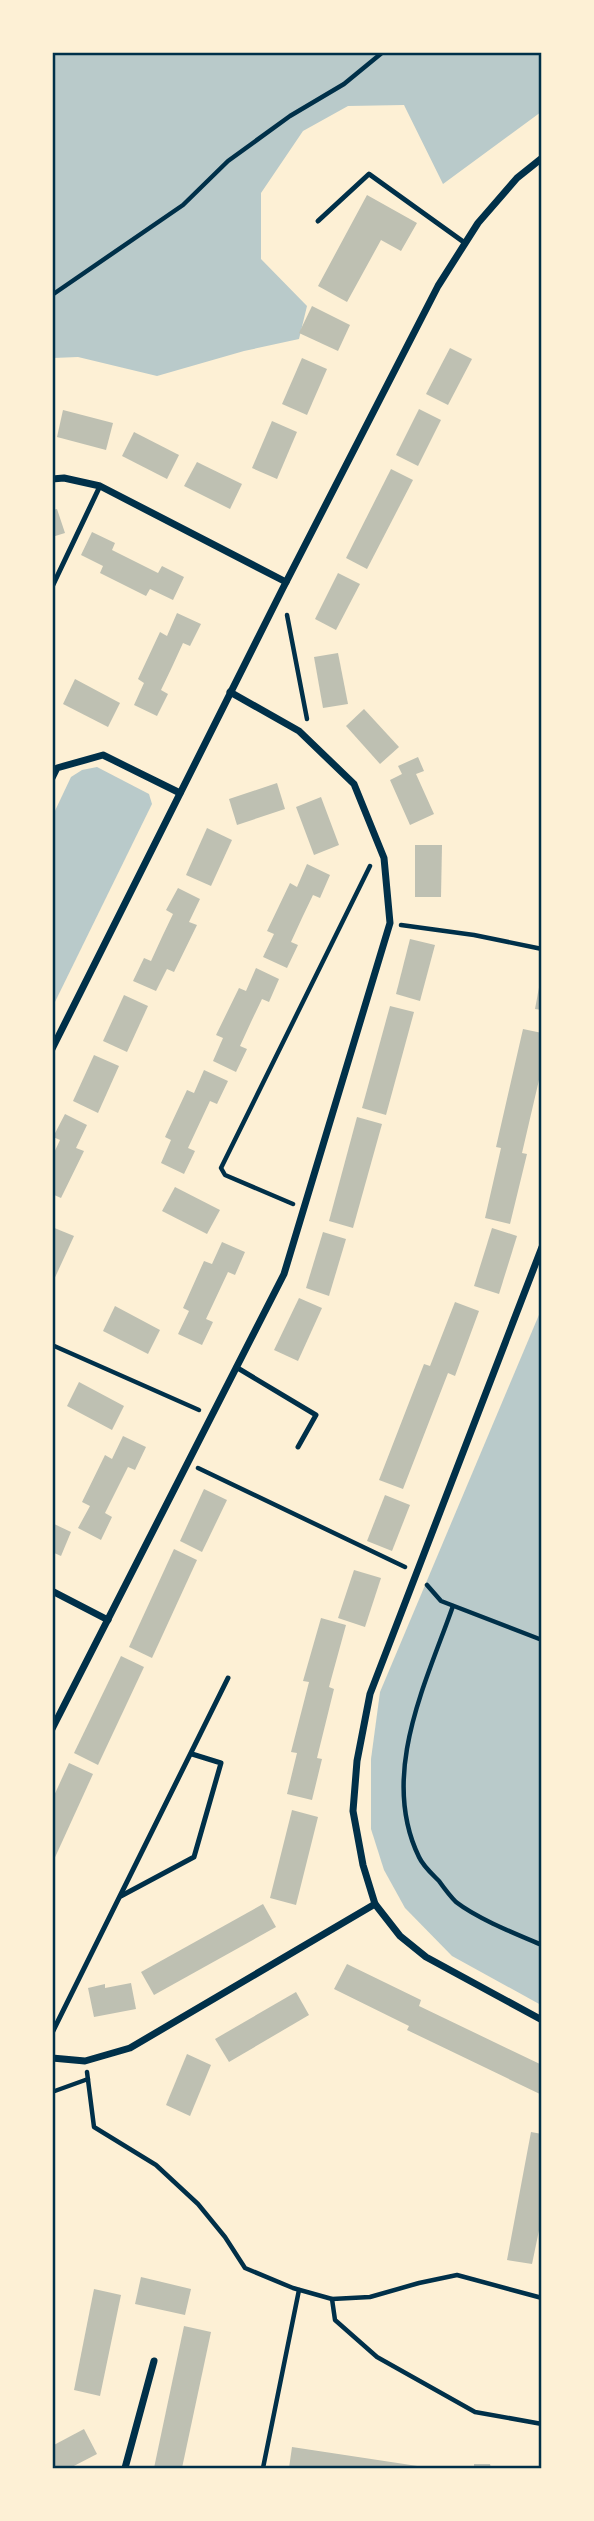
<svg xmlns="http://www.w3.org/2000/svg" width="594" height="2521" font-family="'Titillium Web',sans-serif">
<rect width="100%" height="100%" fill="#fdf0d5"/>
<!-- green -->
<g fill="#b9caca">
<polygon points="52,53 541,53 541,112 443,184 404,105 348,106 303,131 261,193 261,259 307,306 299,339 244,351 157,376 78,357 53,358"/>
<polygon points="97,767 149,794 152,804 53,1006 53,815 71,777 82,770"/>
<polygon points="541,1310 541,2005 452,1956 405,1908 384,1870 371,1829 371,1759 380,1692"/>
</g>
<!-- building -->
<g fill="#bec0b2">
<polygon points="367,195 417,223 401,251 381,240 347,302 318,286"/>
<polygon points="312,306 350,325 338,351 299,333"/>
<polygon points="450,348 472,359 448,405 426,394"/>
<polygon points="302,358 327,369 307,415 282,404"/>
<polygon points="419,409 441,420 418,466 396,455"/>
<polygon points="63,410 113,423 106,450 57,437"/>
<polygon points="272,421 297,432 277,479 252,468"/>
<polygon points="134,432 179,455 167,479 122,456"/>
<polygon points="197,462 242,484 230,509 184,486"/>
<polygon points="391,469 413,480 367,569 346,558"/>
<polygon points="57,509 65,533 52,537 52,510"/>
<polygon points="92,532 115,543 112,550 158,573 162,566 184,577 173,600 150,589 146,596 100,573 103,566 81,555"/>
<polygon points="338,573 360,584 336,630 315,619"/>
<polygon points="177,613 201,624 190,646 183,643 172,667 161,690 168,694 157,716 134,705 144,683 138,679 160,632 167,636"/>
<polygon points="338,653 348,704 323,708 314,657"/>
<polygon points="75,679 120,703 108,727 63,704"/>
<polygon points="364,709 399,747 380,764 346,726"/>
<polygon points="418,757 424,771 416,774 434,814 410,825 390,780 402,774 398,766"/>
<polygon points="277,783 285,809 237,825 229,799"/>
<polygon points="321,797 339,845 314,855 296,807"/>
<polygon points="207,828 232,840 211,886 186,875"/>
<polygon points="415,845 442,845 441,897 415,897"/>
<polygon points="307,864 330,875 320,898 313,895 302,918 291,942 298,945 287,968 263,957 274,934 267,931 290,883 297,887"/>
<polygon points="178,888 200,899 189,922 197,925 174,972 167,969 156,991 133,981 144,958 151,961 162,937 173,914 166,910"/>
<polygon points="410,939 435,945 420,1001 396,994"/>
<polygon points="256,968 279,979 269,1002 262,999 251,1022 240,1046 247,1049 236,1072 213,1061 223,1038 216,1035 239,988 246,991"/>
<polygon points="540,982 542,982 542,1010 535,1009"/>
<polygon points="124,995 148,1006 127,1052 103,1041"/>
<polygon points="390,1006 414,1012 386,1115 362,1108"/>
<polygon points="523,1029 542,1033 542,1067 522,1153 527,1154 510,1224 485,1218 501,1148 496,1147"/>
<polygon points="94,1055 119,1066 98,1113 73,1101"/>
<polygon points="204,1070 228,1081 217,1104 210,1101 188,1148 195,1151 184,1174 161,1163 171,1140 165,1137 187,1090 194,1093"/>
<polygon points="65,1114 87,1125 76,1148 84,1151 61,1198 52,1194 52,1157 60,1140 53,1137"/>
<polygon points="357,1117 382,1124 353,1228 329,1221"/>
<polygon points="175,1187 220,1210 207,1234 162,1211"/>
<polygon points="52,1227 74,1236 52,1284"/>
<polygon points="492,1228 517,1236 499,1294 474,1286"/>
<polygon points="323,1232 346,1239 329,1296 306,1288"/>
<polygon points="222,1242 245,1252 235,1275 228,1272 206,1319 213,1322 202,1345 178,1334 189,1311 183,1308 204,1261 212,1264"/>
<polygon points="299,1298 322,1308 298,1361 274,1350"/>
<polygon points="455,1302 479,1311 455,1376 448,1373 403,1489 379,1480 424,1364 430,1366"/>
<polygon points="115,1306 160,1330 148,1354 103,1331"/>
<polygon points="79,1382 124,1406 112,1430 67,1406"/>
<polygon points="123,1436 146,1447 135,1470 128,1467 105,1513 112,1517 101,1540 78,1528 90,1506 82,1502 105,1455 112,1459"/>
<polygon points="204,1489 227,1500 202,1552 180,1541"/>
<polygon points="385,1495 410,1505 392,1551 367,1541"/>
<polygon points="52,1523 71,1532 61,1556 52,1552"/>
<polygon points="174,1549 197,1560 152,1658 129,1647"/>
<polygon points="354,1570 381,1578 365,1627 338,1618"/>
<polygon points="321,1618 346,1625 329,1687 334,1689 317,1758 322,1759 312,1800 287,1794 297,1753 291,1752 309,1682 303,1681"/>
<polygon points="121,1656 144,1667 98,1765 74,1753"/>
<polygon points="69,1763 93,1774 52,1864 52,1800"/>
<polygon points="292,1810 318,1817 296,1905 270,1898"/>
<polygon points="263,1904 276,1927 154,1995 141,1972"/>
<polygon points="347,1964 421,2000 419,2006 542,2065 542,2095 407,2030 409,2026 334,1989"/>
<polygon points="131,1983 136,2009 94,2017 88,1988 105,1984 105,1988"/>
<polygon points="296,1992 309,2015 229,2062 215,2039"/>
<polygon points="187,2054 211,2065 190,2116 166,2105"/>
<polygon points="531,2132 542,2134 542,2216 532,2264 507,2260"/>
<polygon points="141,2277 191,2289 185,2315 135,2304"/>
<polygon points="94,2289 121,2295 100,2396 74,2390"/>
<polygon points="184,2326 211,2332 182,2468 154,2468"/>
<polygon points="84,2429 97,2454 70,2468 52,2468 52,2446"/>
<polygon points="292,2447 424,2467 424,2468 289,2468"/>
<polygon points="474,2464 490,2464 491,2468 474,2468"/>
</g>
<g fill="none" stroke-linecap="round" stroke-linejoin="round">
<!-- path -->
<g stroke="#003049" stroke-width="4.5">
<polyline points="52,295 183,205 228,161 290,116 344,84 383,52"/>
<polyline points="287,615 307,719"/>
<polyline points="401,925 474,935 542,949"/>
<polyline points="293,1204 225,1175 221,1168 370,866"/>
<polyline points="52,1345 199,1410"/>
<polyline points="198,1468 405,1567"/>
<polyline points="427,1585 441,1601 542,1640"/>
<path d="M453 1606C426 1683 379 1775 419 1857 423 1866 432 1874 439 1881 444 1888 450 1896 456 1902 478 1919 516 1934 542 1945"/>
<polyline points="87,2072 94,2127 156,2165 198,2204 225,2237 245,2268 293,2288 332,2299 370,2297 419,2283 457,2275 542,2298"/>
<polyline points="52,2092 88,2079"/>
<polyline points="332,2299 335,2320 377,2357 475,2412 542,2424"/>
<polyline points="263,2468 299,2290"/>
</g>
<!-- service -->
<g stroke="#003049" stroke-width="5">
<polyline points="318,221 369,174 465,243"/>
<polyline points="52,587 100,486"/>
<polyline points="236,1367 316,1415 298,1447"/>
<polyline points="121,1896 194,1857 221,1763 192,1754"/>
<polyline points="52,2033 228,1678"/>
</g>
<!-- minor -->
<g stroke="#003049" stroke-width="7">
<polyline points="52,479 64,478 100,486 286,582"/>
<polyline points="52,778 57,768 103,755 180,793"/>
<polyline points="52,1049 282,590 438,286 478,223 517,178 542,158"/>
<polyline points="542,1247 370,1694 357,1761 353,1811 363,1865 375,1904 400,1936 426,1957 542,2020"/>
<polyline points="52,1591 108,1620"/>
<polyline points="52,1729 284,1274 390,923 384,858 354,784 299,731 230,692"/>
<polyline points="52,2058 85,2061 130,2048 375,1904"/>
<polyline points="125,2468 154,2361"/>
</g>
</g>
<!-- border -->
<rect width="594" height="2521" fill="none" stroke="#fdf0d5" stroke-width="108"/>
<rect x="54" y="54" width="486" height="2413" fill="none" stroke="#003049" stroke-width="2.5"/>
</svg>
